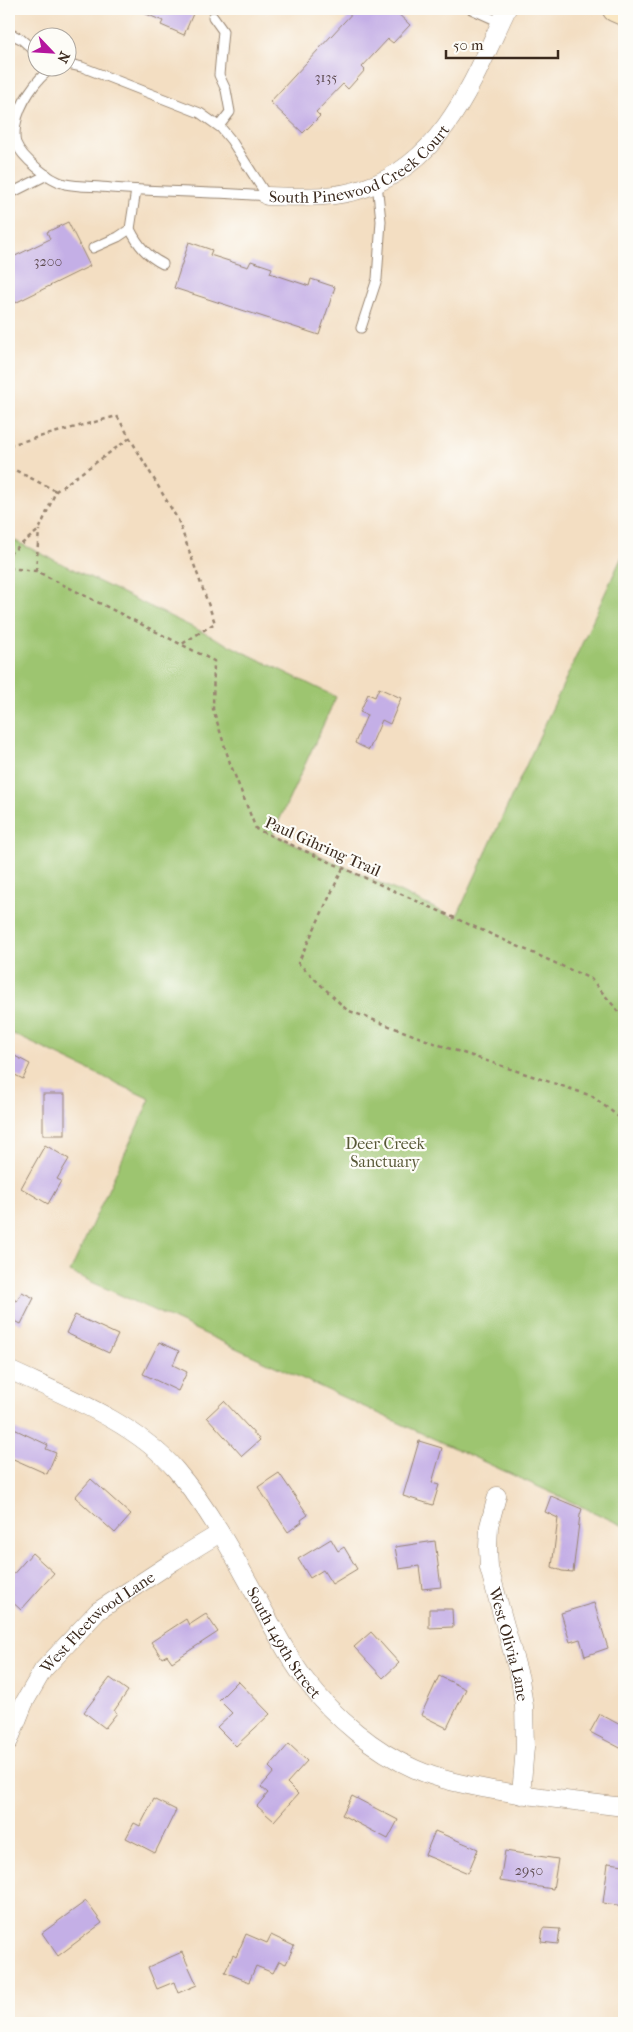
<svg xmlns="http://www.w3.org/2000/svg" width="633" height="2032" font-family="'IM FELL French Canon',serif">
<rect width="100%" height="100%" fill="#fdfcf7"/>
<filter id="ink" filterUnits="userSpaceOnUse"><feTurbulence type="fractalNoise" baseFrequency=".02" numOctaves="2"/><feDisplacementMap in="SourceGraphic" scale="10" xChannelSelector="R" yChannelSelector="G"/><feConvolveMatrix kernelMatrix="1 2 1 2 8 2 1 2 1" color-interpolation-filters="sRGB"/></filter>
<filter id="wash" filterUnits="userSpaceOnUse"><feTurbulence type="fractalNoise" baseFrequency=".0096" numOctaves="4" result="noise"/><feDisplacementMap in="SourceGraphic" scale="20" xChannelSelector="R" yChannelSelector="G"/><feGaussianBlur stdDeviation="1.12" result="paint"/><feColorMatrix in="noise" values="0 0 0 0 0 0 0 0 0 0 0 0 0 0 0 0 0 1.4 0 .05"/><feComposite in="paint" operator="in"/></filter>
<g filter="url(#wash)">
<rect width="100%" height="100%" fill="#f3dec2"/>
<!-- green -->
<polygon fill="#9dc570" stroke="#6c7847" points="9,538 336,697 273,834 456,918 624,552 624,1526 70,1272 150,1099 9,1032"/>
<g id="blocks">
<!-- building -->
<g fill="#c4afe6">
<polygon points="134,9 195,9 184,35 161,25 163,21"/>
<polygon points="356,9 393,9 410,25 393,43 388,39 362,67 365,70 348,89 343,84 316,112 320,116 303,133 270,102"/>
<polygon points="68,222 90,266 9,306 9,259 50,239 47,232"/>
<polygon points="189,242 212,250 210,255 248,267 251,261 272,268 270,273 309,286 311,279 335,287 319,335 174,288"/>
<polygon points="379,688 401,698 390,724 382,720 369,750 355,743 367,715 360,712 368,694 375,697"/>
<polygon points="9,1053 30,1064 23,1079 9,1072"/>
<rect x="43" y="1094" width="22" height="41"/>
<polygon points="45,1145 69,1159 57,1179 61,1181 48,1204 21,1188"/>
<polygon points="22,1292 34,1298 21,1324 9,1318 9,1297 17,1301"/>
<polygon points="75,1315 118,1335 109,1353 66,1333"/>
<polygon points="159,1342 179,1351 173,1365 187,1372 178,1391 143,1374"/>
<polygon points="224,1401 260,1440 242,1456 207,1417"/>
<polygon points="14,1429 48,1445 46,1449 56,1453 47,1474 9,1457 9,1441"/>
<polygon points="419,1441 442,1448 432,1483 439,1485 433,1505 403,1496"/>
<polygon points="279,1473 308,1515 301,1520 302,1522 288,1532 258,1487"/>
<polygon points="91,1479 131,1515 115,1533 75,1497"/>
<polygon points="551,1496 582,1509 580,1515 573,1572 562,1571 552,1567 558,1518 545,1512"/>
<polygon points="331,1539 338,1551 344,1547 357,1569 332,1584 323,1570 310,1578 298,1559"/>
<polygon points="435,1541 441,1587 422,1589 419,1566 399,1569 395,1547"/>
<polygon points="32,1553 54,1573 21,1610 9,1599 9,1579"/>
<polygon points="594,1603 608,1648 585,1656 580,1639 570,1642 561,1613"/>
<polygon points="429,1609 452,1609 453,1627 429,1628"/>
<polygon points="206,1614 218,1632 172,1662 167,1655 162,1658 151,1642 186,1619 189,1625"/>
<polygon points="371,1632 399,1663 383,1678 354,1647"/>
<polygon points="439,1676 466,1689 447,1728 421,1715"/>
<polygon points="110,1678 128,1691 114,1711 117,1713 105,1728 84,1712"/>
<polygon points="238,1681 270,1714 236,1746 217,1727 232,1713 219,1700"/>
<polygon points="600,1714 624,1727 624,1750 590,1732"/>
<polygon points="289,1744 307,1761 287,1783 298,1794 274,1821 257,1806 268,1793 261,1787 274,1772 269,1767"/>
<polygon points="352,1796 398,1820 388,1839 342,1815"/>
<polygon points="154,1799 176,1810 155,1853 126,1838 134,1823 140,1826"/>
<polygon points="435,1831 478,1849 468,1873 425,1855"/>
<polygon points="505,1851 558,1859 553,1889 500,1881"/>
<polygon points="608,1863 624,1865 624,1906 603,1903"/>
<polygon points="86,1901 102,1923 58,1956 42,1933"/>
<polygon points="543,1928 560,1929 558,1944 541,1942"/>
<polygon points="246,1934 267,1943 271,1935 294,1946 286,1964 279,1961 273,1973 256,1966 249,1982 225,1972 233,1955 236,1957"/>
<polygon points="182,1952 197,1985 178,1993 174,1982 157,1989 148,1967"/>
</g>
</g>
</g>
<g filter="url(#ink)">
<use href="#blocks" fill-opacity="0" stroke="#978470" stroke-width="1"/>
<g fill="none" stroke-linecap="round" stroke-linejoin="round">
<!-- lane casing -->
<g stroke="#978470" stroke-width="11">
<g id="lane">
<polyline points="471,9 500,22"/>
<polyline points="213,17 223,31 219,75 226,90 230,112 219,126"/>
<polyline points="9,33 21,39 38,54"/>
<polyline points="68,64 82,67 200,113 221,128 231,140 267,196"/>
<path d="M52 68C36 79 19 104 16 124 15 131 14 137 16 143 22 158 49 180 65 184 80 187 96 186 111 188 163 192 215 192 267 196"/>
<polyline points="9,194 47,175"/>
<path d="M130 229C138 245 147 256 163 264"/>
<polyline points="93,248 118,237 130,229 136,190"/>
<polyline points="361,328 377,279 381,221 377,183"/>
</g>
</g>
<!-- street casing -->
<g stroke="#978470" stroke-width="19">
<g id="street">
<path id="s1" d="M267 196C300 197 334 199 365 188 445 161 474 78 507 9"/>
<path id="s2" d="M9 1370C65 1396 135 1422 176 1470 215 1516 242 1571 271 1624 282 1643 293 1665 307 1682 334 1717 374 1751 415 1769 440 1780 466 1785 493 1790 536 1797 580 1802 624 1807"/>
<path id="s3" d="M497 1496 489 1526 488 1548 489 1568 520 1679 524 1706 525 1747 521 1795"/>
<path id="s4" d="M9 1741 24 1703 43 1670 98 1611 174 1561 220 1533"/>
</g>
</g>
<!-- secondary casing -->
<g stroke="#978470" stroke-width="27">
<polyline id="secondary" points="615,9 624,13"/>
</g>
<!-- path -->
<g stroke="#978470" stroke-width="2.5" stroke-dasharray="4 4" stroke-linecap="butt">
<polyline points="9,445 117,416 178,520 215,623 182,644"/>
<polyline points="9,467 56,491"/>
<polyline points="9,554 39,530 56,491 130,438"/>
<polyline points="9,568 36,571 214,661 213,709 230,763 256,829 591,979 624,1018"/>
<polyline points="36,571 39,530"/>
<polyline points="343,868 298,963 347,1010 445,1047 592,1096 624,1121"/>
</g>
<!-- lane -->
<use href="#lane" stroke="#fff" stroke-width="9"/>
<!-- street -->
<use href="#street" stroke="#fff" stroke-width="18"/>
<!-- secondary -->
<use href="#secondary" stroke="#fae7c3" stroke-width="25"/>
</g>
</g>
<g text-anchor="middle" stroke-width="4.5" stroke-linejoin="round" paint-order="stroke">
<!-- number labels -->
<g font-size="14" fill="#5d4b50">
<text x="326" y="82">3135</text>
<text x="48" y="266">3200</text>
<text x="529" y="1875">2950</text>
</g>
<!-- street labels -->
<g font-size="16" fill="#3b2a1e" stroke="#fdfcf7">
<text dy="6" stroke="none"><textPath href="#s1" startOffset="102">South Pinewood Creek Court</textPath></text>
<text transform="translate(323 846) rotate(24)" y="6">Paul Gihring Trail</text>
<text dy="6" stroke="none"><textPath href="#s4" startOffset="152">West Fleetwood Lane</textPath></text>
<text dy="6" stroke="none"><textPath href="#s2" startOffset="400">South 149th Street</textPath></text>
<text dy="6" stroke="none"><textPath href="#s3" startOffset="152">West Olivia Lane</textPath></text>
</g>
<!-- park labels -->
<g font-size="16" fill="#585837" stroke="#fdfcf7">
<text x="385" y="1149">Deer Creek<tspan x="385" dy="18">Sanctuary</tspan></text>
</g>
</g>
<!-- margin -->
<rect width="633" height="2032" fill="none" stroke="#fdfcf7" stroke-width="30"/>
<!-- north arrow -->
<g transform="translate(52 52) rotate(115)"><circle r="24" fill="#fdfcf7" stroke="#afa8a0"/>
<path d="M0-4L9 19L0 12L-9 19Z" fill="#b5179e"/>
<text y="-8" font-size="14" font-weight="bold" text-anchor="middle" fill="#3b2a1e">N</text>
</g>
<!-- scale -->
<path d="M446 50v8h112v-8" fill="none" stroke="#3b2a1e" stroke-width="2.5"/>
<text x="453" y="50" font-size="15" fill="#3b2a1e" stroke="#fdfcf7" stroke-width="4" paint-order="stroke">50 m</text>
</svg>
